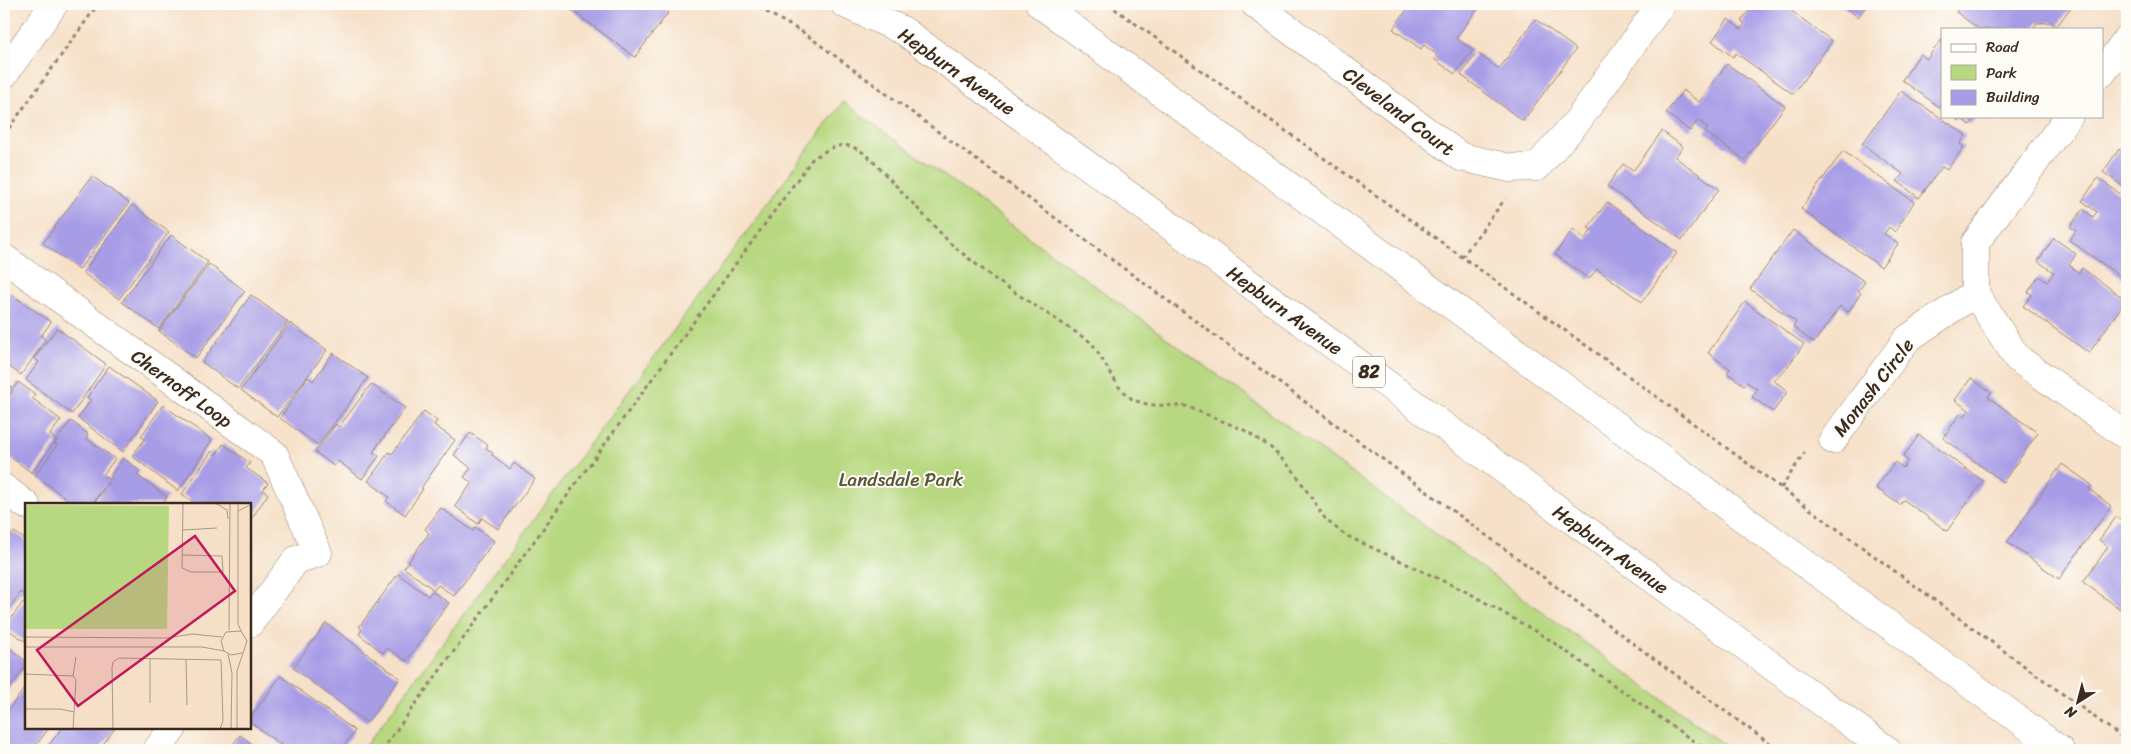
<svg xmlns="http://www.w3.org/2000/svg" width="2131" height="754" font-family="Sriracha,sans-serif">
<rect width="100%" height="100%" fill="#fdfcf7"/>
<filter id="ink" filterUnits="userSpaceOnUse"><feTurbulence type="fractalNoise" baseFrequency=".02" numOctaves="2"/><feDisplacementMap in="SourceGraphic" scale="10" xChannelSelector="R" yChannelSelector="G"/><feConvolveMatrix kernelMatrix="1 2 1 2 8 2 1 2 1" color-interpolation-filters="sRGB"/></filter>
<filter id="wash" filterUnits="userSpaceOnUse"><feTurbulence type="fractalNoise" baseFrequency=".0096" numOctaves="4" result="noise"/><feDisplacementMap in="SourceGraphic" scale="20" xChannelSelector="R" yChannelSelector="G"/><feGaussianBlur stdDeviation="1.12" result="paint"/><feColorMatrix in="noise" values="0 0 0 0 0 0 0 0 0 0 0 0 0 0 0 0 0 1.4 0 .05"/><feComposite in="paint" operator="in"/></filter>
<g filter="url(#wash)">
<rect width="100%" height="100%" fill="#f6e0c7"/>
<!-- green -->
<polygon fill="#b7d880" stroke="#79814f" points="843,102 1732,750 363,750"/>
<g id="blocks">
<!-- building -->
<g fill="#a79ce6">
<polygon points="563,4 655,4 668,13 635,57"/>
<polygon points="1411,4 1481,4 1456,38 1473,50 1455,74 1434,59 1437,55 1424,45 1421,49 1393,29"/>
<polygon points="1754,4 1782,4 1832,41 1793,94 1736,53 1733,57 1712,41 1728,19 1741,29 1745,23 1741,21"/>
<polygon points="1840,4 1868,4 1858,17"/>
<polygon points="1962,4 2067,4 2071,7 2057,26 2051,22 2037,23 2034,27 2036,29 1979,29 1956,12"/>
<polygon points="1535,19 1576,49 1523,121 1461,75 1477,53 1499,69"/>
<polygon points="1942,39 1942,109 1902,80 1920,54 1927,59"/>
<polygon points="1727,64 1785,106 1745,160 1705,132 1708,128 1698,120 1690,131 1666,113 1683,90 1699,102"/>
<polygon points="1901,91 1966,135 1960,144 1964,147 1947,170 1942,167 1919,198 1897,181 1903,174 1862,144"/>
<polygon points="1952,116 1977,116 1970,125 1961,118 1959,121"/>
<polygon points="1662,131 1683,147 1675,157 1719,189 1682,240 1607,186 1623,164 1633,171"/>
<polygon points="2119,149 2127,155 2127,182 2124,187 2103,172"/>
<polygon points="1843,151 1914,202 1895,232 1889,227 1884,234 1898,244 1881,267 1801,209"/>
<polygon points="92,176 129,203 79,270 43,243"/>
<polygon points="2098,178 2127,199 2127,281 2069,240 2076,231 2070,227 2083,209 2093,217 2097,212 2082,201"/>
<polygon points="1607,202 1677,253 1642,302 1597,269 1589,279 1555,254 1573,229 1585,239 1592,230 1588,228"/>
<polygon points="132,205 169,232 119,299 83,273"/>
<polygon points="1793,230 1865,282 1858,291 1861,293 1848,312 1840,306 1814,343 1793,327 1796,322 1750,289"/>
<polygon points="171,235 208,262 159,329 122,302"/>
<polygon points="2054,238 2076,254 2069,265 2079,273 2082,268 2126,300 2089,353 2023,306 2032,295 2028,292 2039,276 2047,282 2054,273 2038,261"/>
<polygon points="209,264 245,291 196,358 159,331"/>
<polygon points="4,289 51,322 41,336 46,340 21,375 4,363"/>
<polygon points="251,295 288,322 238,389 202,362"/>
<polygon points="1745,302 1804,344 1782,374 1781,373 1774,381 1788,391 1773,412 1752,397 1757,389 1747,382 1744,385 1727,373 1730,369 1708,353"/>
<polygon points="290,323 327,350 277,417 241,390"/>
<polygon points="57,328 106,364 72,414 26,380 39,362 34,359"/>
<polygon points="333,353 368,378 318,445 280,418 308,377 313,381"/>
<polygon points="109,366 158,401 123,452 78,418 91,400 87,397"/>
<polygon points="4,375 7,378 5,381 12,387 4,399"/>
<polygon points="1971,378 1991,393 1988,397 2038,433 2003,482 1943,438 1960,414 1965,416 1969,410 1955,400"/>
<polygon points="18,382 35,394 32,398 61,420 50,435 56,440 32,473 4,452 4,403"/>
<polygon points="371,384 405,408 373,452 379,456 362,479 338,461 334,466 315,452 336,424 339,427"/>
<polygon points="163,405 212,440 178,491 132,456 145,439 141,436"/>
<polygon points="424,411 437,421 434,425 455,440 421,488 423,489 405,515 386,501 389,497 368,481 389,452 392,454"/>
<polygon points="71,421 88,434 86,438 115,459 103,475 110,480 112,477 110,476 123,458 140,471 137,475 167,497 162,504 94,504 108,482 92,504 74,504 35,475 57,445 55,444 58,438"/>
<polygon points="470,433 488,445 486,448 493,453 492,455 510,469 514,463 535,479 498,529 482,518 478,524 455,506 472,483 464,477 471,468 454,455"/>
<polygon points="1919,435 1983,481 1947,531 1904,500 1900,505 1876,488 1895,462 1903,468 1908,461 1903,457"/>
<polygon points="223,444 250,463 246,468 268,483 263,490 268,494 250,521 250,504 196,504 182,494 212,451 216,455"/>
<polygon points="2062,464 2092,485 2089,489 2111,506 2059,579 2007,542"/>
<polygon points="441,508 473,531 475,527 494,541 454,596 438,585 434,590 404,568 429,533 425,529"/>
<polygon points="2116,517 2127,525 2127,614 2083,582 2108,547 2099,540"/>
<polygon points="4,528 10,533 4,542"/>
<polygon points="14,532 26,540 26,596 21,592 4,616 4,546"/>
<polygon points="398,574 428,596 432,591 449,603 406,661 387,648 383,653 359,634 362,629 359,627"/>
<polygon points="23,602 26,604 26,642 5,627"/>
<polygon points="326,623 400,678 367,723 293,668"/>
<polygon points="4,644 26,661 26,666 4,696"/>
<polygon points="281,676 355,731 341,750 288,750 250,722 250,718"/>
<polygon points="26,686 26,728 49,728 34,748 37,750 4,750 4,716"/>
<polygon points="62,728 115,728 99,750 45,750"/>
<polygon points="240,735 260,750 229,750"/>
</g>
</g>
</g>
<g filter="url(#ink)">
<use href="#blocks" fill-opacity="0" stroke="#988572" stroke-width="1"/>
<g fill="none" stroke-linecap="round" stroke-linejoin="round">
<!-- minor casing -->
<g stroke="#988572" stroke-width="29">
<g id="minor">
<polyline points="1255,4 1461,157 1510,168 1537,167 1579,119 1661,4"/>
<polyline points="2102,73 2127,39"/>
<polyline points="2069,116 1975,243 1975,293 2017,358 2127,436"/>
<polyline points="4,258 274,454 318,553 296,560 250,623"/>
<polyline points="1833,440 1907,339 1975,293"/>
<polyline points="4,488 26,505"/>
<polyline points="157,750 173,728"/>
</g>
</g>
<!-- primary casing -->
<g stroke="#988572" stroke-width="29">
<g id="primary">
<polyline points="845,4 904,31 1887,750"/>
<polyline points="1040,4 2060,750"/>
<polyline points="4,74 54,4"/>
</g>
</g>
<!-- path -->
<g stroke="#988572" stroke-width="3" stroke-dasharray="4 4" stroke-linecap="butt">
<polyline points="752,4 804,33 1778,750"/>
<polyline points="1108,4 1605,359 2127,741"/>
<polyline points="4,135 98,4"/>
<polyline points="1462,257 1505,199"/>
<polyline points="1781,488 1805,452"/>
<path d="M382 750 813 158C837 145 843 139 867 155L952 245 996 280 1092 343 1119 387 1133 400 1150 405 1186 406 1244 430 1270 447 1293 470 1326 520 1345 535 1469 593 1547 638 1706 750"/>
</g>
<!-- minor -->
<use href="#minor" stroke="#fff" stroke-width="28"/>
<!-- primary -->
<use href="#primary" stroke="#fff" stroke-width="28"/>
</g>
</g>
<g text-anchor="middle" stroke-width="4" stroke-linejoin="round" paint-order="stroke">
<!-- shield labels -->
<rect fill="#fdfcf7" stroke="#75695f" stroke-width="1" x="1353" y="356.5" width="32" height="31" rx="4"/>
<g font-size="18" font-weight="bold" fill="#3b2a1e">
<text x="1369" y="378">82</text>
</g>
<!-- street labels -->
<g font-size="19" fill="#3b2a1e" stroke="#fdfcf7">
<text transform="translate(957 71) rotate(35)" y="7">Hepburn Avenue</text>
<text transform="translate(1399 111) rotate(37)" y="7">Cleveland Court</text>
<text transform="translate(1285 310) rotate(36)" y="7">Hepburn Avenue</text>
<text transform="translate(1873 387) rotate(-52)" y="7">Monash Circle</text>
<text transform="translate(182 388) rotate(36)" y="7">Chernoff Loop</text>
<text transform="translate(1611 549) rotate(36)" y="7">Hepburn Avenue</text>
</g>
<!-- park labels -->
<g font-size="19" fill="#5a5636" stroke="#fdfcf7">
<text x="901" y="486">Landsdale Park</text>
</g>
</g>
<!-- overview -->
<g transform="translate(25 503)">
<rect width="226" height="226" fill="#f6e0c7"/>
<path d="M0 2 144 3 142 126H0Z" fill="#b7d880"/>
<path fill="none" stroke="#ab9783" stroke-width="1" d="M190 0 202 7 203 16M213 0V121L216 128M213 8 227 1M158 27 192 25M158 52 197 53 198 69H166L157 65 158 0M204 127 205 0M0 134 142 135 167 131 197 134M0 144H177L199 148M203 151 207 170 206 226M125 156V200M161 156 162 202M0 171 48 173 51 177 48 226M48 173 51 154M0 206H35L49 209M88 226 87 164 88 159 94 155 196 157 198 218 195 226M212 226V168L222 138 216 128 201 129 196 138 199 148 206 152 217 150"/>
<path fill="#c2185b" fill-opacity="0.15" stroke="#c2185b" stroke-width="2.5" d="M170 33 210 88 53 203 12 147Z"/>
<rect width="226" height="226" fill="none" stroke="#3b2a1e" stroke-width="2.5"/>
</g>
<!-- margin -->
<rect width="2131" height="754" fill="none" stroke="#fdfcf7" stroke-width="20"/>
<!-- legend -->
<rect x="1941" y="28" width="162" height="90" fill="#fdfcf7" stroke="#afa8a0"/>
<rect x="1951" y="44" width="25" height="8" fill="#ffffff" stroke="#afa8a0"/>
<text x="1986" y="52" font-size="15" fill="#3b2a1e">Road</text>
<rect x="1951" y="65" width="25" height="15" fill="#b7d880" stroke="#afa8a0"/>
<text x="1986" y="78" font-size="15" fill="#3b2a1e">Park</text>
<rect x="1951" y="90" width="25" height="15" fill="#a79ce6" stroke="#afa8a0"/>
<text x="1986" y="102" font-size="15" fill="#3b2a1e">Building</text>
<!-- north arrow -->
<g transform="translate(2078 702) rotate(216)" stroke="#fdfcf7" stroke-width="4" paint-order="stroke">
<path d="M0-4L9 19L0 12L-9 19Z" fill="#3b2a1e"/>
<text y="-8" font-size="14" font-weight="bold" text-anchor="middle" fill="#3b2a1e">N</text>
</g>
</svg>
